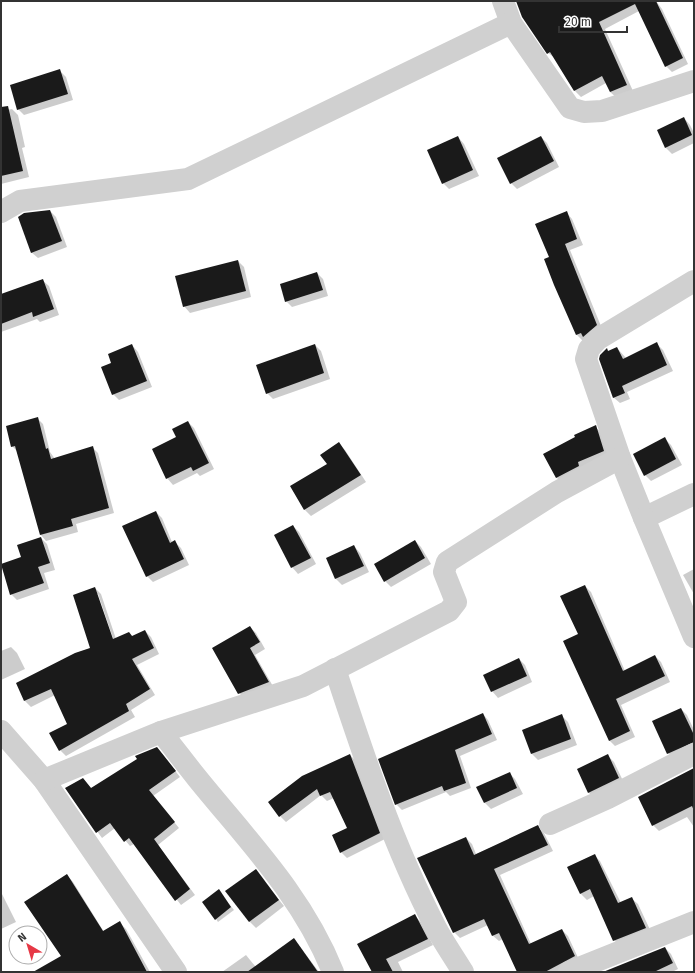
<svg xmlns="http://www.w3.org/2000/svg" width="695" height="973" font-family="'Fira Sans',sans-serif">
<rect width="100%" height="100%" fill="#fff"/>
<!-- shadow -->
<g fill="#0003" fill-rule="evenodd">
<polygon points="517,1 656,1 662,9 688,64 672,72 666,66 639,11 605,29 633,91 617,98 610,92 606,83 581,97 575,91 555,58 548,53"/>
<polygon points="60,71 66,77 73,100 24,115 18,109"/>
<polygon points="12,109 18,115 25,147 22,148 29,177 1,184 1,111"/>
<polygon points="684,118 690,125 694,133 694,143 672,154 666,148"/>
<polygon points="458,137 464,144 479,176 449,189 443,183"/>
<polygon points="541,137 547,143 559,167 517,189 511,183"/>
<polygon points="50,211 56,217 67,247 38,258 31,252"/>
<polygon points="566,212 572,219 583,245 570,250 603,331 583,341 577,335 555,284 550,258"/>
<polygon points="238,261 244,267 251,297 190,313 184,306"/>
<polygon points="317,273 323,279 328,296 292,307 286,301"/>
<polygon points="42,280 49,286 59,315 40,322 37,319 1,332 1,295"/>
<polygon points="657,344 663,350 673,371 627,392 630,399 620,403 613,397 607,350 609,352 617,348 626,358"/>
<polygon points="132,345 138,352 152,387 119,400 113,394 112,363"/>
<polygon points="315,345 321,351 330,379 273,399 267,393"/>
<polygon points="37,418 43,424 50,452 55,459 93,448 98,453 114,513 76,524 78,532 46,541 41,535 18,452 12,446"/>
<polygon points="188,422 194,428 214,469 200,476 197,473 173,485 167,478 178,438"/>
<polygon points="595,427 602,433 610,457 563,484 557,478 544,454"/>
<polygon points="665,439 671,445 682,465 651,481 645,475"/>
<polygon points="339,444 345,450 366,482 311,516 305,510 291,487 328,465"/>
<polygon points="156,512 162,518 172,542 174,541 181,548 189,565 153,582 147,576"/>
<polygon points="293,526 299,532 316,564 298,574 292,567"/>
<polygon points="41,538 47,544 55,570 44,573 49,589 17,600 11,594 1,565 22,558"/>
<polygon points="415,541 421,547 431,564 391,587 385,581"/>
<polygon points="354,546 360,553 369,572 342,585 336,579 327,559"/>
<polygon points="694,569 694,594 683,575"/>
<polygon points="585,586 591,592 625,671 655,656 661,662 670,682 621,705 635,737 615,746 609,740"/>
<path d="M95 588 101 594 116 639 129 633 133 637 145 631 151 637 159 654 137 665 155 695 131 710 135 717 66 756 60 750 68 724 55 695 31 707 25 701 17 683 91 648ZM96 594H98L115 644H113Z"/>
<polygon points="250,627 256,633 265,649 255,655 274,688 245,699 239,693"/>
<polygon points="11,647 17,653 25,669 1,680 1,651"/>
<polygon points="519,659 525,665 532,682 498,698 492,691"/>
<polygon points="681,709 687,715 694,730 694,749 674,759 668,753"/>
<polygon points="483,714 488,720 497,740 460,756 471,788 450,796 446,792 402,810 396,804"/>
<polygon points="562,716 568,722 577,745 538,760 532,754 523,730"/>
<polygon points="162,754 180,777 153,796 179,828 158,845 195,895 181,905 134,844 130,846 115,828 102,838 66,789 83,779 92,789"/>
<polygon points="350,755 356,761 385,839 347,858 341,852 348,829 334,798 327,801 321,795 286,822 280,816"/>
<polygon points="608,756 614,762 625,785 595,799 589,793 578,769"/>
<polygon points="694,769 694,827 687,817 659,831 653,825"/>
<polygon points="509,773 515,779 523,794 491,809 485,803"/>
<polygon points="538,827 544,833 553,851 500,875 531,944 562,930 568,936 580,962 563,972 518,972 503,939 499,941 492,935 488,925 460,938 454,932 466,838 472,844 476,854"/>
<polygon points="594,855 600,861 621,903 631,898 638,904 652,934 620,946 614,940 594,896 587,900 581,894 568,867"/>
<polygon points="255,870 284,906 256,928 249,921"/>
<polygon points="67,875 73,882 104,932 120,923 126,929 150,972 48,972 62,957"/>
<polygon points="1,892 16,922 1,929"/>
<polygon points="221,894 234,910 218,922 216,919"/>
<polygon points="415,916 421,922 433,945 398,962 403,972 373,972"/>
<polygon points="294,939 319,972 267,972"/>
<polygon points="665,948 671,954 678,969 672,972 605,972"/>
<polygon points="246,955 260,972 222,972"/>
</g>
<!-- building -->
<g fill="#1a1a1a">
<polygon points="516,1 656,1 683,58 665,67 635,4 599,22 627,85 610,92 602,76 574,91 550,52 547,54 522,17"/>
<polygon points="60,69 68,94 17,110 10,85"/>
<polygon points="8,106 23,171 1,176 1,107"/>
<polygon points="684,117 692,135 665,148 657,130"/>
<polygon points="458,136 473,170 442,184 427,150"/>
<polygon points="541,136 554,161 510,184 497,158"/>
<polygon points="50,210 62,241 31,253 18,217 24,213"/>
<polygon points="567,211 577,239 565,244 597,325 583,337 581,333 576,335 554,285 544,259 549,257 535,224"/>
<polygon points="238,260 246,291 183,307 175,276"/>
<polygon points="317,272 323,290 285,302 280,284"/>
<polygon points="43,279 54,309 33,317 32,312 1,324 1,294"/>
<polygon points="657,342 667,365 622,386 625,393 613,398 599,359 600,355 607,348 608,351 617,347 623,359"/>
<polygon points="132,344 147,381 112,395 101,367 111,363 108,354"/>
<polygon points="315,344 324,373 266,394 256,365"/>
<polygon points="38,417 46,449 48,448 51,459 93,446 109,508 71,519 73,526 40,535 15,446 11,447 6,426"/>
<polygon points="188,421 209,463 193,471 191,467 166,479 152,449 176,437 172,429"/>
<polygon points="596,425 604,451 578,462 579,466 556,478 543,454 575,437 574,435"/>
<polygon points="665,437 676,459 644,476 633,454"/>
<polygon points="339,442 361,475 304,510 290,486 327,464 320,455"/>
<polygon points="156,511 170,543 175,540 184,559 146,577 122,526"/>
<polygon points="293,525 311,558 291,568 274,535"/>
<polygon points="41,537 50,563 38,567 44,583 10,595 1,564 21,557 17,545"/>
<polygon points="415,540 425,558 384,582 374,564"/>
<polygon points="354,545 364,566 335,579 326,558"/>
<polygon points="585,585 623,671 655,655 665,676 616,699 630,731 609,741 563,641 578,634 560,596"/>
<polygon points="95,587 113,639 129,632 132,636 145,630 154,648 132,659 150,689 126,704 129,711 59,751 49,733 67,724 51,689 24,701 16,683 75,653 90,648 73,595"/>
<polygon points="250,626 260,642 250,648 269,682 238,694 212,648"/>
<polygon points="519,658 527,676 491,692 483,675"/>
<polygon points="681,708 694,735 694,742 667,754 652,721"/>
<polygon points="483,713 492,734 455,750 466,783 444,791 442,786 395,805 378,759"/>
<polygon points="562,714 571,739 531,754 522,730"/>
<polygon points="157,747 176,771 149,790 175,822 154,839 190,889 175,901 129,838 124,842 110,823 96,833 65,788 83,778 91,788 137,759 135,756"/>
<polygon points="350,754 380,833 340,853 332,835 347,828 330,792 320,796 317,789 279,817 268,802 302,776"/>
<polygon points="608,754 619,778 588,793 577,769"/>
<polygon points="694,768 694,811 692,806 652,826 638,797"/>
<polygon points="510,772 517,788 484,803 476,787"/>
<polygon points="538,825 548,845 494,869 529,944 562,929 575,956 545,972 517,972 499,933 492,936 484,919 453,933 417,858 466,837 474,855"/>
<polygon points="595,854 618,903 632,897 646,928 613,941 590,889 580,894 567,867"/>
<polygon points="256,869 279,900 249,922 225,891"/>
<polygon points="67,874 103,931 120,921 147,972 33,972 61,956 24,902"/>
<polygon points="219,889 231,907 215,920 202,902"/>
<polygon points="415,914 428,939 386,959 393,972 372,972 357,944"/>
<polygon points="294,938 318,972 247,972"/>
<polygon points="665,947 673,963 654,972 603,972"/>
</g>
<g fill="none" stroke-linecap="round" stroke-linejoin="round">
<!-- street -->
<g stroke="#d0d0d0" stroke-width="22">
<polyline points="503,1 511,23"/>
<polyline points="1,212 20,201 188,179 511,23 570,108 584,112 602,111 694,81"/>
<polyline points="694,281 598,339 589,349 586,359 620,458 644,518 694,494"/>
<polyline points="644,518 694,637"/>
<path d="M335 669C364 757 393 845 436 928 444 943 454 957 463 972"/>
<polyline points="1,731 44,780 176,972"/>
<polyline points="44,780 161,732"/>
<polyline points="550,824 608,798 694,754"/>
<path d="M333 972C302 895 248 841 197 778 185 763 173 747 161 732L303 686 449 611 456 602 444 572 447 562 557 492 620 458"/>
<polyline points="569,972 694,922"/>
</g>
</g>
<!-- border -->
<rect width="695" height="973" fill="none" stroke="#333333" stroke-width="4"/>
<!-- north arrow -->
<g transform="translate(28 945) rotate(322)"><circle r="19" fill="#ffffff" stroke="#adadad"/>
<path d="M0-3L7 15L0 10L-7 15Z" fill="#e63946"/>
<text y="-6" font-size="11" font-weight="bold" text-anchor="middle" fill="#333333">N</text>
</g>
<!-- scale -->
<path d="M559 26v6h68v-6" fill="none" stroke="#333333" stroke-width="2"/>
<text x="565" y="26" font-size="12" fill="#333333" stroke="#ffffff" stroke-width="3" paint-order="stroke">20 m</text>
</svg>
